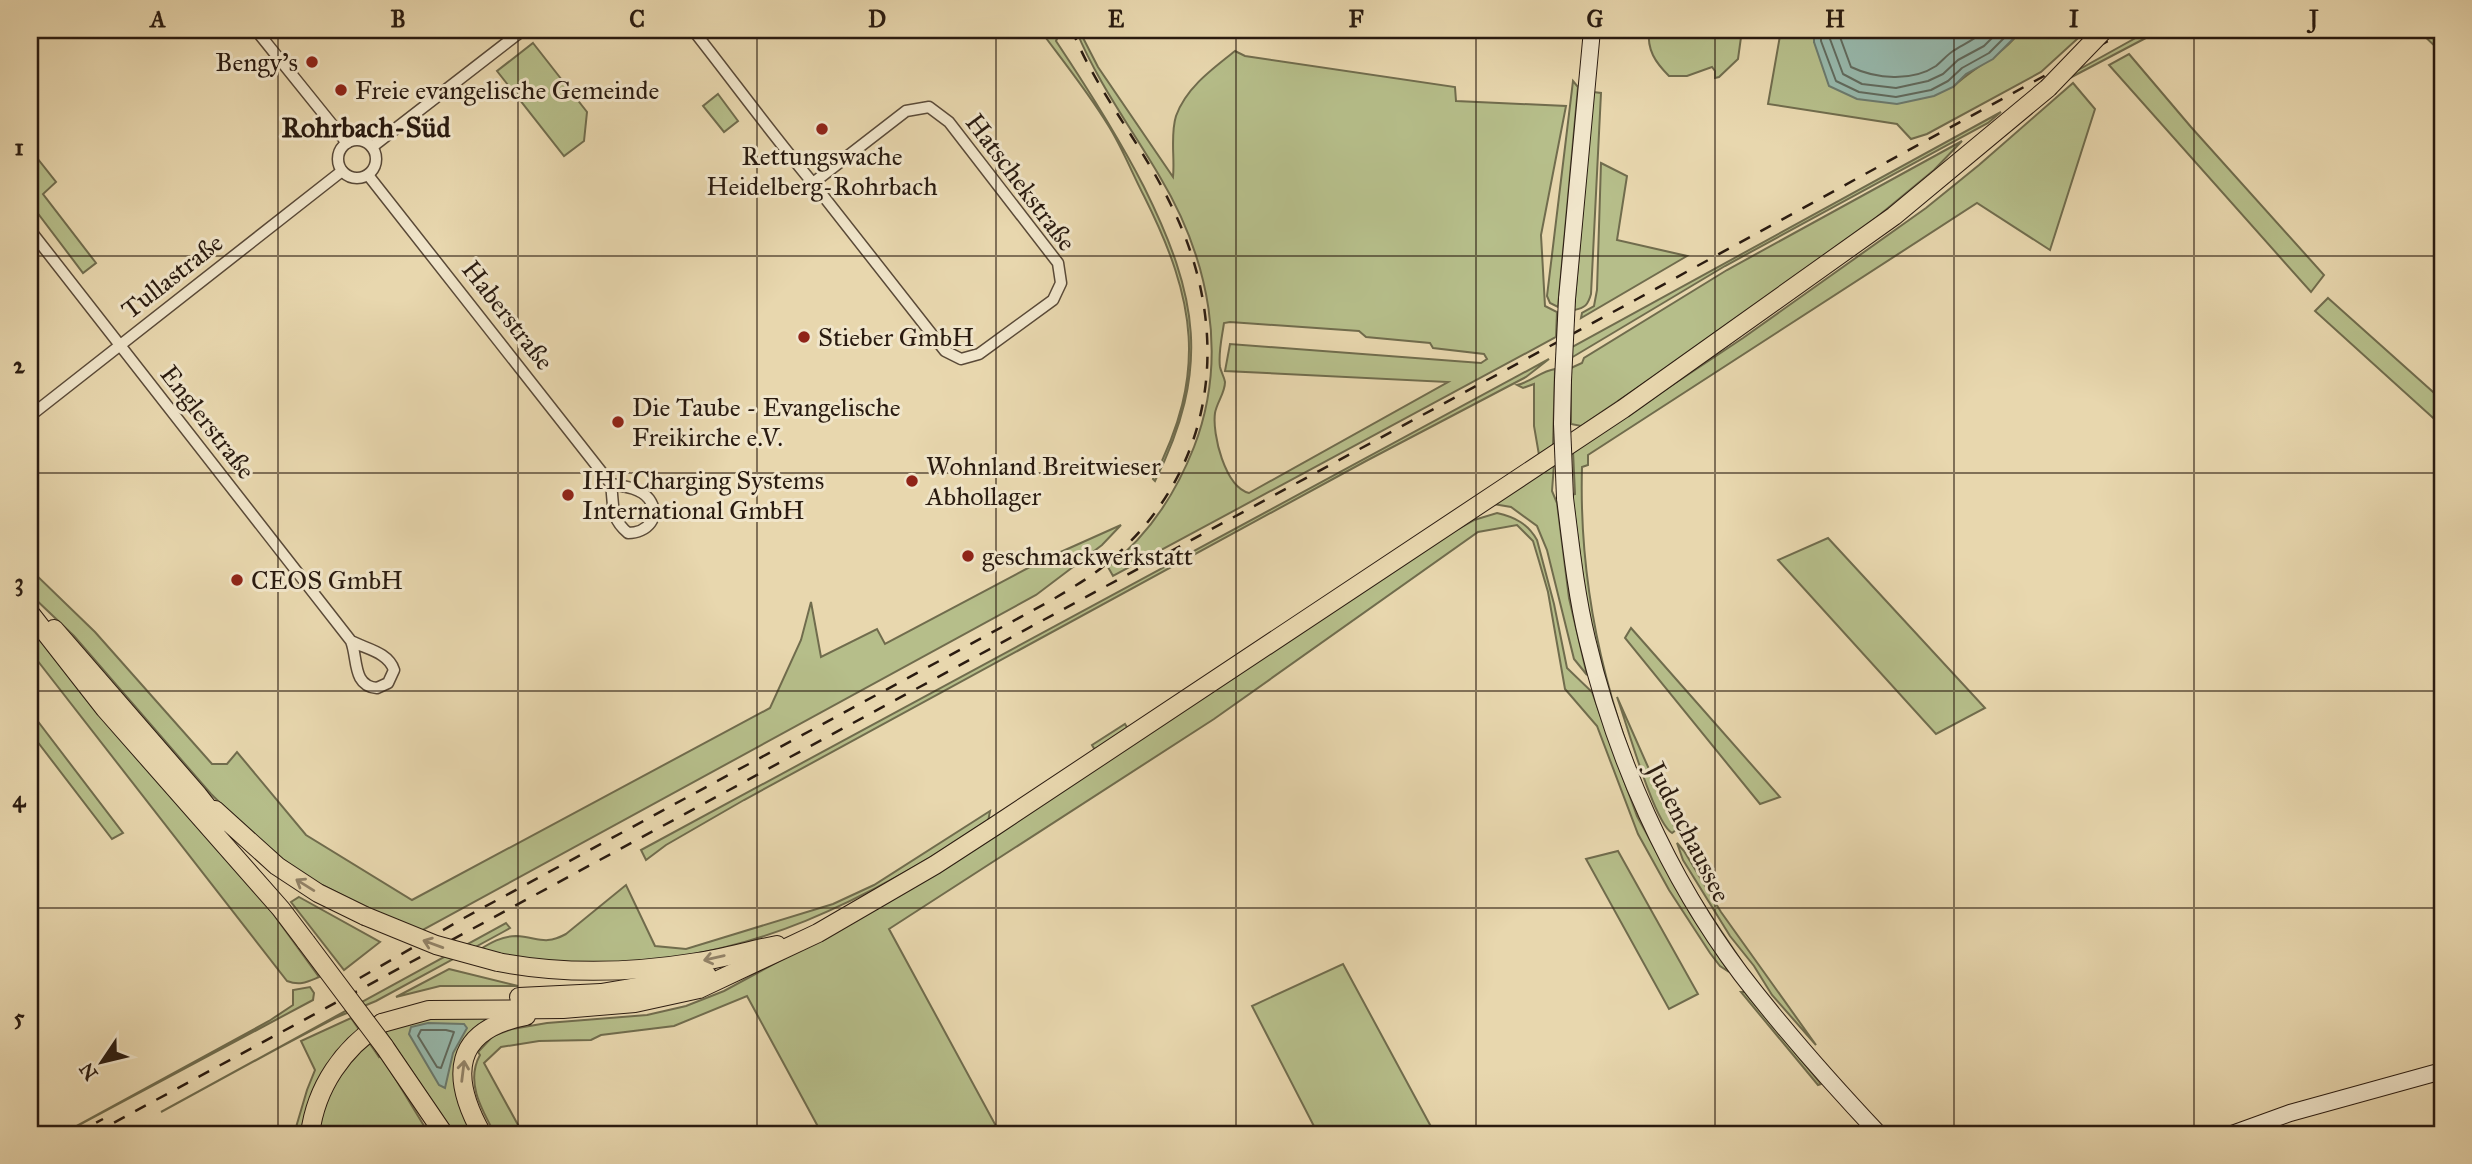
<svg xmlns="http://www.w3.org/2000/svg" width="2472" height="1164" font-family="'IM FELL Great Primer',serif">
<rect width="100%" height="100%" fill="#e8d7ae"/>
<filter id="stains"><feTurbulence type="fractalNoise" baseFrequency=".00286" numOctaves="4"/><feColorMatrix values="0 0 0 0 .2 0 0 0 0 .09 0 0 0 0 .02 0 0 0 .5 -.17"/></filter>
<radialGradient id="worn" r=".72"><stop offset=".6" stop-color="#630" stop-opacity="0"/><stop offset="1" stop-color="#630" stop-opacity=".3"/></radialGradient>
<!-- green -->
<g fill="#b6be8a" stroke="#706c4d" stroke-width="2" fill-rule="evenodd">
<path d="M1040 30H1061L1056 41C1088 89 1118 136 1144 187 1198 296 1211 369 1155 481L1153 479C1208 373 1196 300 1144 196 1132 173 1122 147 1108 125 1088 92 1063 61 1040 30Z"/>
<path d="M1076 30H1079L1098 67 1173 177C1175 158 1170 135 1176 116 1186 88 1212 69 1235 51L1245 56 1455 87 1456 101 1566 106 1541 235 1545 306 1557 312 1556 337 1113 576 1108 567C1148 536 1176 493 1194 447 1229 356 1209 259 1160 177 1132 129 1097 82 1076 30ZM1230 322 1359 331 1366 337 1430 343 1433 348 1484 354 1487 359 1481 363 1230 344 1225 371 1448 382 1249 493C1225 487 1212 434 1215 413 1217 402 1225 393 1225 382 1224 376 1221 372 1220 367 1218 353 1222 337 1224 323Z"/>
<path d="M1649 30H1742L1738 59 1719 77 1715 78V71L1712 67 1687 76H1669C1655 62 1647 50 1649 30Z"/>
<path d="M1781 30H1814V42L1953 87C1974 66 2004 55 2021 30H2087L2041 72 1927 134 1911 139 1897 124 1768 104Z"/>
<polygon points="2150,30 2161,30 2045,91 2053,84"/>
<polygon points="2418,30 2430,30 2442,42 2442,53"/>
<polygon points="533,43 587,112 584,141 564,156 497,71"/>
<polygon points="2129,54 2191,127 2324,275 2311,292 2109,65"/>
<polygon points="1573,81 1578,87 1558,307 1550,303 1547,296"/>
<path d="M2073 83 2095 109 2050 250 1977 203 1588 455V465L1582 467C1578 608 1616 749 1684 872 1701 903 1722 932 1742 962V967L1673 861 1624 748 1589 623 1572 495 1575 494 1573 451 1743 338 1926 208 1979 165Z"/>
<path d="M1593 92 1601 93 1591 294C1588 305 1585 308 1574 310Z"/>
<polygon points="718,94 738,121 724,132 703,106"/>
<polygon points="2001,112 1988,123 1725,266 1571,358 1572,347"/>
<polygon points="1962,141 1934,170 1819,265 1581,426 1571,424 1571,368 1582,363 1584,358 1727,270"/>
<polygon points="30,149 56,182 43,194 96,263 83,273 30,203"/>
<polygon points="1601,163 1627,176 1617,240 1687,256 1581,318 1582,313 1594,306 1597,290"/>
<polygon points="2328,298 2442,400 2442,426 2315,311"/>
<polygon points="1549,359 1526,377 1366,461 744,800 666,845 646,860 641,850"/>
<path d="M1555 369 1553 445 1539 455 1534 426V384L1523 388 1517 385C1531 382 1541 371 1555 369Z"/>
<polygon points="1554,464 1552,491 1557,503 1569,598 1587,675 1574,659 1547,550 1537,526 1511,507 1493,504"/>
<path d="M1497 513C1515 517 1528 524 1537 540L1554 604 1567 668 1592 692 1637 816 1690 913 1729 972 1720 966 1710 953 1669 890 1638 834 1597 726 1565 689 1548 592 1539 561 1533 541 1517 525 1478 532 1214 719 889 929 996 1126 981 1134H822L747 996 674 1026 601 1035 591 1040 539 1041 501 1047 484 1063 523 1134H495C482 1110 465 1082 480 1055L478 1052 493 1036 512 1029 547 1023 647 1015 686 1006 724 991 879 907 1427 546 1474 520Z"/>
<polygon points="1121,525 1102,545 1036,595 421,931 393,921 306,877 259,841 211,794 74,636 30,594 30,569 95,632 212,764 227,764 237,752 306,835 412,900 770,708 801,640 811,602 821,657 877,629 885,644 1045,559"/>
<polygon points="1828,538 1985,708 1936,734 1778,560"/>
<path d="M30 622 261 897 319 977C307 982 300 986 287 981L30 651Z"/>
<polygon points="1631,628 1780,797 1760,804 1625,638"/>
<path d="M1617 697 1676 830 1672 833C1654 823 1626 721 1617 697Z"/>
<polygon points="30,711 123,833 112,839 30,732"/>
<polygon points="1125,724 1128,729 1095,750 1092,745"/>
<path d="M990 811 988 822C867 899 752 961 605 963 586 963 565 965 546 963 524 960 501 954 479 950 490 943 502 936 516 936 538 937 544 946 566 934L626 885 655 946 686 949 833 904 874 885Z"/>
<polygon points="1677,843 1684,851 1721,912 1816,1045 1772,995 1754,966 1730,936 1683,860"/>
<polygon points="1618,851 1698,994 1669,1009 1586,859"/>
<polygon points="299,897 380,942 344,970 291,902"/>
<polygon points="506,923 510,928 503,932 376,1001 335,1018 282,1046 161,1112"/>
<polygon points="1343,964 1435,1134 1318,1134 1252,1006"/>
<polygon points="449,969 518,986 440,986 396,997"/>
<polygon points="310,987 314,993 313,1000 62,1134 269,1021 293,1005 293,990"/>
<polygon points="1741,992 1745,992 1821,1084 1818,1085"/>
<path d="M415 1017 500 1018 455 1072C455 1096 462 1113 473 1134H454L384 1030Z"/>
<polygon points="351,1018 360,1031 304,1134 294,1134 307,1090 315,1070 301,1041"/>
<path d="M368 1041 379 1057 381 1055 429 1134H317C326 1093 339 1072 368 1041Z"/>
</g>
<!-- water -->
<g fill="#97b9ad" stroke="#6b7a6e" stroke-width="2">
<polygon points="1814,30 2021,30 2021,31 1993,59 1966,74 1953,87 1934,96 1897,104 1857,99 1829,86 1814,42"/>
<polygon points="428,1023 464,1024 467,1028 453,1053 445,1088 439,1085 409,1034 411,1027"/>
</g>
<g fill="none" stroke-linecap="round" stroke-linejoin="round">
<!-- shore -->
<g stroke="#606a5e" stroke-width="2">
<polyline points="1821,30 1821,41 1836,81 1859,92 1896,97 1931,90 1948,81 1962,68 1989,53 2012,30"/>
<polyline points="1829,30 1830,39 1843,74 1862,84 1896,88 1928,81 1943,74 1958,60 1984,46 2000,30"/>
<path d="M1840 30V37L1851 67C1876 79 1912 82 1936 66 1942 61 1947 55 1953 51 1964 44 1976 39 1985 30"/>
<polygon points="421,1030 446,1030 454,1032 441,1068 437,1067 418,1036"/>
</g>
<!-- street casing -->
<g stroke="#5a4a38" stroke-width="13">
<g id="street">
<polyline points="256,30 347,143"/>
<path d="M693 30C734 82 774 137 817 188L945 351 961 359 979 354 1053 300 1061 283 1058 263 949 122 929 107 906 111 813 183"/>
<circle cx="357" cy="159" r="19"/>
<polyline points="372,147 523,30"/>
<path d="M368 175 611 484C614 506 610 518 628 533 647 533 662 517 649 499 641 488 623 486 611 484"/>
<path d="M30 230 351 641C358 658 352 686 377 688L388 683 394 670C388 652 366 649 351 641"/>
<polyline points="30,416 342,171"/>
</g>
</g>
<!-- secondary casing -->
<g stroke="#2a1b10" stroke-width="18">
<g id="secondary">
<polyline points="1567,299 1592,30"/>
<polyline points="1562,424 1563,380"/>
<path d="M1565 498C1571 546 1576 593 1587 639 1615 758 1668 877 1741 974 1784 1030 1831 1083 1879 1134"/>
<polyline points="2232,1134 2290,1113 2442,1071"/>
</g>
</g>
<!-- primary casing -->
<g stroke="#2a1b10" stroke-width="20">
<g id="primary">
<polyline points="30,613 105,709 281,909 306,942"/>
<polyline points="54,629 198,795 220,823"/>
<polyline points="215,810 277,866 318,893 365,916"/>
<path d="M498 962C565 975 630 973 698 962 724 958 751 950 777 945"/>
<polyline points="519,997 601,993 707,975"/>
<polyline points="382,1023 429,1010 563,1009 635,1003 699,989 818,933 935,865 995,826 1623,409 1894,216 2048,88"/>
<polyline points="384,1046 444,1134"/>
<path d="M310 1134C316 1087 343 1048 382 1023"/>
<path d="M482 1134C450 1077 452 1030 526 1016"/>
</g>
</g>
<!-- street -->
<use href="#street" stroke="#f0e5ca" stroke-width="10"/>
<!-- secondary -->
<use href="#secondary" stroke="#f0e5ca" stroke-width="16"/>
<!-- primary -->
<use href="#primary" stroke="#e8d7ae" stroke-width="18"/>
<!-- rail -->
<g stroke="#2a1b10" stroke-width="2.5" stroke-dasharray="12 12" stroke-linecap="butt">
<path d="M339 990 464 918 1052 600C1073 587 1095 575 1113 558 1219 465 1232 327 1171 205 1142 144 1097 92 1072 30"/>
<polyline points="75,1134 103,1119"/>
<polyline points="93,1134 1637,299 2128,30"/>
</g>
<!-- secondary-bridge casing -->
<g stroke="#2a1b10" stroke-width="18" stroke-linecap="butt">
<g id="secondary-bridge">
<polyline points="1563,380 1567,299"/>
<polyline points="1562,424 1565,498"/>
</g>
</g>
<!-- primary-bridge casing -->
<g stroke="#2a1b10" stroke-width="20" stroke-linecap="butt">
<g id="primary-bridge">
<polyline points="2048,88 2104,30"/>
<polyline points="365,916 436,945 498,962"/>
<polyline points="306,942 384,1046"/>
</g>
</g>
<!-- secondary-bridge -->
<use href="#secondary-bridge" stroke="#f0e5ca" stroke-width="16"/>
<!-- primary-bridge -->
<use href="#primary-bridge" stroke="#e8d7ae" stroke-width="18"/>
</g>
<!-- one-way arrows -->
<defs><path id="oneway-shaft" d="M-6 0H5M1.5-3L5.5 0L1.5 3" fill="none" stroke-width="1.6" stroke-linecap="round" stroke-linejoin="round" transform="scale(1.75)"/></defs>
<g stroke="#928267">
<use href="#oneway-shaft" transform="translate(305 885) rotate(-148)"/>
<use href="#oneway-shaft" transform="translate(433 944) rotate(-160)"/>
<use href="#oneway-shaft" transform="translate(714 958) rotate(167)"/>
<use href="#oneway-shaft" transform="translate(463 1071) rotate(-83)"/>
</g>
<!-- grid -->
<path fill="none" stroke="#2a1b10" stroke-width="2" stroke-opacity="0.55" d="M278 30V1134M518 30V1134M757 30V1134M996 30V1134M1236 30V1134M1476 30V1134M1715 30V1134M1954 30V1134M2194 30V1134M30 256H2442M30 473H2442M30 691H2442M30 908H2442"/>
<!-- markers -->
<g fill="#8f2418" stroke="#f0e5ca" stroke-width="2.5">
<circle cx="312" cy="62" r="7"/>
<circle cx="341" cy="90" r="7"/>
<circle cx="822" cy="129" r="7"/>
<circle cx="804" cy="337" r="7"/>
<circle cx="618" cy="422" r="7"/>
<circle cx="912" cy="481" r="7"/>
<circle cx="568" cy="495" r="7"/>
<circle cx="968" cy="556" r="7"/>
<circle cx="237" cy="580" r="7"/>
</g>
<g text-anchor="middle" stroke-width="6" stroke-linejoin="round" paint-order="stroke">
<!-- poi labels -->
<g font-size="26" fill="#2a1b10" stroke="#f0e5ca" text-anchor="start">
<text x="298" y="71" text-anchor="end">Bengy's</text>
<text x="355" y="99">Freie evangelische Gemeinde</text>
<text x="822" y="165" text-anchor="middle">Rettungswache<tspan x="822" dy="30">Heidelberg-Rohrbach</tspan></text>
<text x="818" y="346">Stieber GmbH</text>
<text x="632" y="416">Die Taube - Evangelische<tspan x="632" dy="30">Freikirche e.V.</tspan></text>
<text x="926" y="475">Wohnland Breitwieser<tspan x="926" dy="30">Abhollager</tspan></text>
<text x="582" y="489">IHI Charging Systems<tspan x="582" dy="30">International GmbH</tspan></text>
<text x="982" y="565">geschmackwerkstatt</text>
<text x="251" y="589">CEOS GmbH</text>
</g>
<!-- street labels -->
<g font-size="26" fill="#2a1b10" stroke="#f0e5ca">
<text transform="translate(1021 182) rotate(53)" y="9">Hatschekstraße</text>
<text transform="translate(172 276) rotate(-38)" y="9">Tullastraße</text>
<text transform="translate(508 315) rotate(52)" y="9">Haberstraße</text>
<text transform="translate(208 422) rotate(52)" y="9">Englerstraße</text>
<text transform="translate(1689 832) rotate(63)" y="9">Judenchaussee</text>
</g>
<!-- neighbourhood labels -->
<g font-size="28" font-weight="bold" fill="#2a1b10" stroke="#f0e5ca">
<text x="366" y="137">Rohrbach-Süd</text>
</g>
</g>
<!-- margin -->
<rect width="2472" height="1164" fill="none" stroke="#e8d7ae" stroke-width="77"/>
<!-- north arrow -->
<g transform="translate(102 1062) rotate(235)" stroke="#f0e5ca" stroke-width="5" paint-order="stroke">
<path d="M0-5L12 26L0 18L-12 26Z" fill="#2a1b10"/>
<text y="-10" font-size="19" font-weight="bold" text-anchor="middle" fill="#2a1b10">N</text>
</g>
<rect x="38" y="38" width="2396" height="1088" fill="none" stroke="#2a1b10" stroke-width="2.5"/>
<g font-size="23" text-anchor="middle" font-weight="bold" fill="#2a1b10">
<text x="158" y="27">A</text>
<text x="398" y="27">B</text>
<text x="637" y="27">C</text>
<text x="877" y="27">D</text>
<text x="1116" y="27">E</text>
<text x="1356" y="27">F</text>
<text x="1595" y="27">G</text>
<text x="1835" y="27">H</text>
<text x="2074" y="27">I</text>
<text x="2314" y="27">J</text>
<text x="19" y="155">1</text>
<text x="19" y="373">2</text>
<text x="19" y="590">3</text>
<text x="19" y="807">4</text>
<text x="19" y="1025">5</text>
</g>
<rect width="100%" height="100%" filter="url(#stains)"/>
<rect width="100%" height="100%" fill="url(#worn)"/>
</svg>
